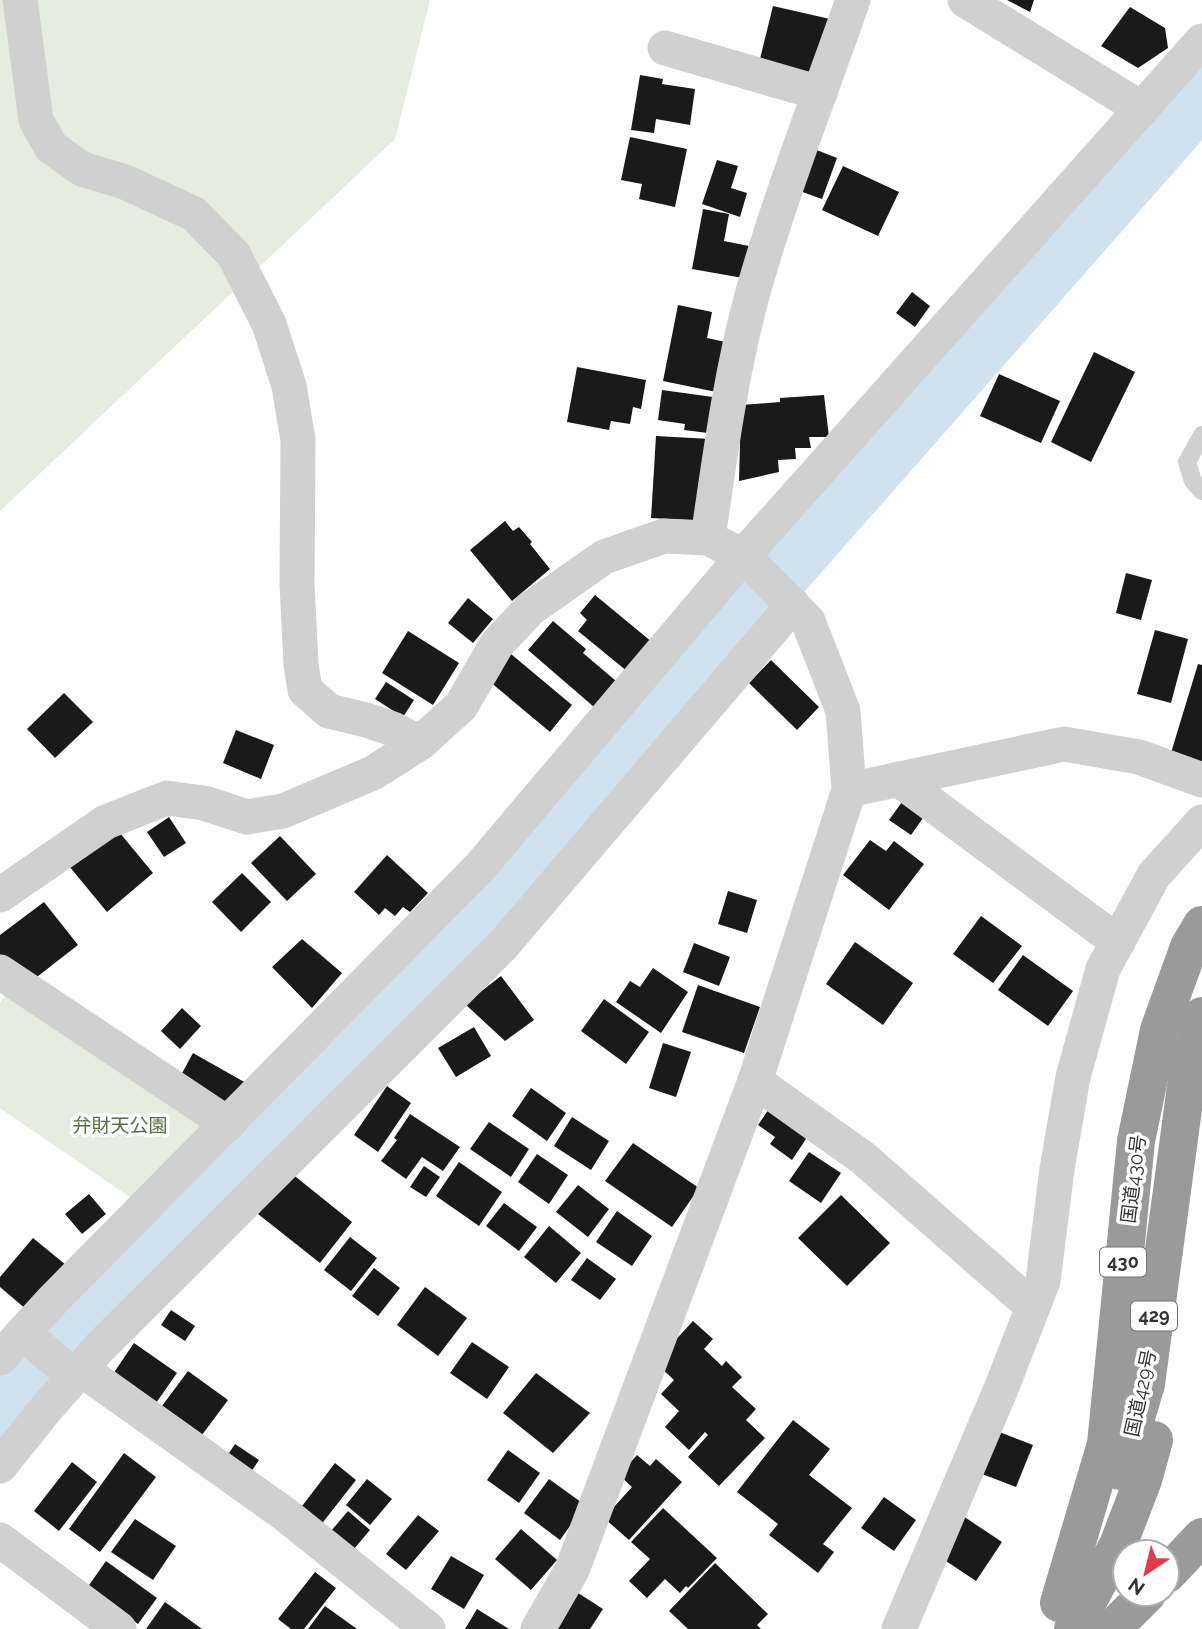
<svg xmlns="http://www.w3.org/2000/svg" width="1202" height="1629" font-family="Raleway,'Noto Sans JP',sans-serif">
<rect width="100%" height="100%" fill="#fff"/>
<!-- green -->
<g fill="#e6ecdf">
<polygon points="0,0 430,0 395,139 0,511"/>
<polygon points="9,989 208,1120 131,1198 0,1108 0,1003"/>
</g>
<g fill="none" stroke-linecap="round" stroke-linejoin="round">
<!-- river -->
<polyline stroke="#cfe2ee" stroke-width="65" points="0,1415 12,1397 84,1315 409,1003 738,618 1202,91"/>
</g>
<!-- building -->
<g fill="#1a1a1a">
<polygon points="1007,0 1034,0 1030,12"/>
<polygon points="773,6 830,19 816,81 758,67"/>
<polygon points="1130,7 1165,28 1168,48 1138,68 1101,46"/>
<polygon points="640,75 663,79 662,84 695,89 690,125 656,119 654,133 631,130"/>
<polygon points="630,137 687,149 675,207 639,199 642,184 621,180"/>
<polygon points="809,147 837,158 822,199 794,189"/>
<polygon points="717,160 738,166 731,188 747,193 740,217 702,204"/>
<polygon points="843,166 899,192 878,236 822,210"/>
<polygon points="703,209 729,214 724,241 749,246 743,278 692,269"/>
<polygon points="912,292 930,306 915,327 896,313"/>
<polygon points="678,305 712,312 707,338 730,343 721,393 663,381"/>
<polygon points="1094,352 1135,372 1091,462 1051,442"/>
<polygon points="577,367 646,380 641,409 633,407 630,424 611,421 609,430 567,422"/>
<polygon points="999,374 1060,401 1041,443 980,416"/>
<polygon points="662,390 713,397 708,433 684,430 685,424 658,420"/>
<polygon points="824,395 829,437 809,437 811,448 795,448 796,459 778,460 779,472 739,481 741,405 780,402 780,398"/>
<polygon points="656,436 711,439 707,521 651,518"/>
<polygon points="505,521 513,531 519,527 532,542 530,544 550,569 512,601 470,550"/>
<polygon points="1126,573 1152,580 1141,620 1116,613"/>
<polygon points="595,595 652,642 628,672 578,631 587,620 580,613"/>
<polygon points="468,598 493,619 473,643 448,623"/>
<polygon points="553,621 586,649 583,653 616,681 594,707 528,650"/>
<polygon points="1155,630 1188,639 1171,703 1137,694"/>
<polygon points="408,631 459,663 433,705 382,673"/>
<polygon points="511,654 572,705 550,732 489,681"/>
<polygon points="771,660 819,707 797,730 749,683"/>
<polygon points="1198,664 1202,665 1202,762 1170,756"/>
<polygon points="386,682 414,700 403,717 375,699"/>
<polygon points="64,693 93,722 55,758 27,729"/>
<polygon points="236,730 274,745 261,779 223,763"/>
<polygon points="902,802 923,818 911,835 889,820"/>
<polygon points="169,817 186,843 164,857 147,832"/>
<polygon points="115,827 153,873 107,912 69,866"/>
<polygon points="280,836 316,874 287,901 251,863"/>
<polygon points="870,840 886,851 894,841 924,864 889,910 843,875"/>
<polygon points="387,855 428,893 410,912 403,907 395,916 385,908 379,915 354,892"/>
<polygon points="242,873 271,902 241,932 212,902"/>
<polygon points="728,891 757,900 747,933 718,924"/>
<polygon points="44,902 78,945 24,987 0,956 0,935"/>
<polygon points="981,916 1022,946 993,983 953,954"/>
<polygon points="302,939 342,973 312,1008 272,967"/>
<polygon points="855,942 913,983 883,1025 826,984"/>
<polygon points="694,943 730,957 719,986 683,972"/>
<polygon points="1023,955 1073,991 1048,1026 998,990"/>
<polygon points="653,968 688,992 661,1033 616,1002 630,981 640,987"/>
<polygon points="501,976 534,1020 505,1041 465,1004"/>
<polygon points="698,985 760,1007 744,1053 682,1032"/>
<polygon points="604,999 649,1032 626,1064 581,1031"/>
<polygon points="182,1008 201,1026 180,1049 161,1031"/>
<polygon points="474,1027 491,1056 456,1077 438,1048"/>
<polygon points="663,1043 691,1052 676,1097 649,1088"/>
<polygon points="193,1053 246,1083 233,1107 180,1077"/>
<polygon points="387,1086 411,1103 378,1152 354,1135"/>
<polygon points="531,1088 566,1113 547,1141 512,1116"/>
<polygon points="771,1106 810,1133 792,1160 770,1144 775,1137 758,1125"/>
<polygon points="410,1114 460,1147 443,1171 422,1157 406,1179 381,1161 397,1140 394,1138"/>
<polygon points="572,1117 609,1141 591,1170 554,1146"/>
<polygon points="489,1122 529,1149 511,1177 470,1149"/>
<polygon points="633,1143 699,1188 672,1227 605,1181"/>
<polygon points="809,1152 841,1173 821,1203 789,1181"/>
<polygon points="537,1154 568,1175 549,1204 518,1182"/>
<polygon points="459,1162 502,1192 479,1226 436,1196"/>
<polygon points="424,1166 440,1177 426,1197 410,1187"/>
<polygon points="291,1173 352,1222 320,1263 258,1214"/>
<polygon points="578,1185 609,1209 588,1237 556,1212"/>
<polygon points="89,1194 106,1214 82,1234 65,1214"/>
<polygon points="841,1195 890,1243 847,1286 798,1238"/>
<polygon points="504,1203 537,1227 519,1251 486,1226"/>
<polygon points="617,1211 652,1236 632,1266 596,1242"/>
<polygon points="549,1226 581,1253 556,1283 524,1257"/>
<polygon points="350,1237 377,1258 351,1291 324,1270"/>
<polygon points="33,1238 66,1265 27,1310 0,1287 0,1277"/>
<polygon points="587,1258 616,1279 600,1300 571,1280"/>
<polygon points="374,1268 400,1288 378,1316 352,1296"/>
<polygon points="425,1287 467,1318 438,1356 397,1325"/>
<polygon points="171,1310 195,1326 185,1341 161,1325"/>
<polygon points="693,1321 713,1339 704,1349 722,1366 726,1361 742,1377 732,1387 756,1409 746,1420 765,1438 719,1486 688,1457 708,1435 705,1432 689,1450 665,1427 679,1411 661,1394 674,1380 655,1362"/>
<polygon points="472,1342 509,1367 487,1399 450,1373"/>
<polygon points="134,1343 177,1373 156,1403 113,1374"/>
<polygon points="188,1371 228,1400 199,1439 159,1410"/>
<polygon points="536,1373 590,1413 553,1453 503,1413"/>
<polygon points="793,1420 830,1449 809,1475 852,1508 823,1544 834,1552 818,1573 769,1535 778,1524 737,1492"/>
<polygon points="994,1430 1033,1445 1016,1487 977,1472"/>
<polygon points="235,1444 259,1460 249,1475 225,1459"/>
<polygon points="508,1450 540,1473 519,1503 487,1480"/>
<polygon points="124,1453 156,1477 100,1552 69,1529"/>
<polygon points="637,1455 650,1466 656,1459 682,1482 629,1540 604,1518 632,1487 619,1475"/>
<polygon points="72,1462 97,1482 59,1531 34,1511"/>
<polygon points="335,1463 356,1480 320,1526 299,1510"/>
<polygon points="367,1479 392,1499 370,1525 346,1505"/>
<polygon points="549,1479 585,1505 560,1540 524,1513"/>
<polygon points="884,1497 916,1520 894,1551 861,1528"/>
<polygon points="663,1508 717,1558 688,1588 686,1586 680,1593 665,1579 647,1598 629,1581 650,1559 631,1542"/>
<polygon points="348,1511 370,1530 348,1556 326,1537"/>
<polygon points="418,1515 439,1531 406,1570 386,1554"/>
<polygon points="963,1516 1002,1542 976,1581 937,1555"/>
<polygon points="135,1519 176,1546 153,1580 111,1552"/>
<polygon points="521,1529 557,1560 531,1590 495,1559"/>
<polygon points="451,1556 484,1575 464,1609 431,1589"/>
<polygon points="106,1561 157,1598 138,1624 87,1588"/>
<polygon points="715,1563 768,1614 757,1625 761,1629 688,1629 669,1611"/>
<polygon points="315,1572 336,1588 304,1629 291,1629 278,1619"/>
<polygon points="575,1591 603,1609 590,1629 549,1629"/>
<polygon points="165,1602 202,1629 146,1629"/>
<polygon points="325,1606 357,1629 308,1629"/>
<polygon points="477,1609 509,1629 465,1629"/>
</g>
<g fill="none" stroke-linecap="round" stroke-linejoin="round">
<!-- lane -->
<polyline stroke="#d0d0d0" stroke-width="18" points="1202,435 1187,462 1193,481 1202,491"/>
<!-- street -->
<g stroke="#d0d0d0" stroke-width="35">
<polyline points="20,0 36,120 51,147 82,169 125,182 194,214 234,255 269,324 289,386 298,440 297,584 301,664 305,690 329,711 366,720 393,729 420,743"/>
<polyline points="965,0 1142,109"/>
<polyline points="665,48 820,93"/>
<path d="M708 538C720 455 731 372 753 292 781 193 819 97 853 0"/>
<polyline points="898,779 1118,942"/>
<polyline points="849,790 1064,744 1139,757 1202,780"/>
<polyline points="0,895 106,822 167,798 204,803 247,817 283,811 373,773 420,743 461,706 497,644 530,609 604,557 664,536 708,538 743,556 808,621 843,711 849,790 755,1081 572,1570 538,1629"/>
<polyline points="0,972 228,1124"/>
<polyline points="755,1081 863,1158 1033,1307"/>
<polyline points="23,1333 74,1376"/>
<polyline points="0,1358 52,1301 480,867 743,556 1202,41"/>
<polyline points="81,1369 286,1515 428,1629"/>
<polyline points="0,1466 45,1410 100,1347 503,945 793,605"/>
<polyline points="0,1540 119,1629"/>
<polyline points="899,1629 1003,1384 1043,1281 1057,1169 1073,1077 1103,969 1154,875 1202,822"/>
</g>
<!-- highway -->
<g stroke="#9a9a9a" stroke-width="38">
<polyline points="1120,1471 1146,1384 1189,1064 1202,1016"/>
<polyline points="1167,1574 1202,1537"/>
<polyline points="1059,1603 1106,1444 1136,1141 1159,1030 1189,947 1202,925"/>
<polyline points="1073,1629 1118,1545 1143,1480 1154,1440"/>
<polyline points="1112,1629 1147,1594"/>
</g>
</g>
<g text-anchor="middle" stroke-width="7" stroke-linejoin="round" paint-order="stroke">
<!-- shield labels -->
<g fill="#fff" stroke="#707070" stroke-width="2">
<rect x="1100" y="1247.5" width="46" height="29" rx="5"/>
<rect x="1131" y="1301.5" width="46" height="29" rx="5"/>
</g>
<g font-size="18" font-weight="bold" fill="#333">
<text x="1123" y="1268">430</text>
<text x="1154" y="1322">429</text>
</g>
<!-- park labels -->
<g font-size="19" fill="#56703f" stroke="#fff">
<text x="120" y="1132">弁財天公園</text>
</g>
<!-- street labels -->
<g font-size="19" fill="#333" stroke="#fff">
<text transform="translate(1133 1179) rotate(-83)" y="7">国道430号</text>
<text transform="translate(1140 1393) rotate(-78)" y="7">国道429号</text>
</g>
</g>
<!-- north arrow -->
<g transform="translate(1146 1573) rotate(215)"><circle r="33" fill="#ffffff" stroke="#adadad" stroke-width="2"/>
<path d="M0-5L12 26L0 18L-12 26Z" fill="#e63946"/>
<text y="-10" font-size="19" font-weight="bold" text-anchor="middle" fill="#333333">N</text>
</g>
</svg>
